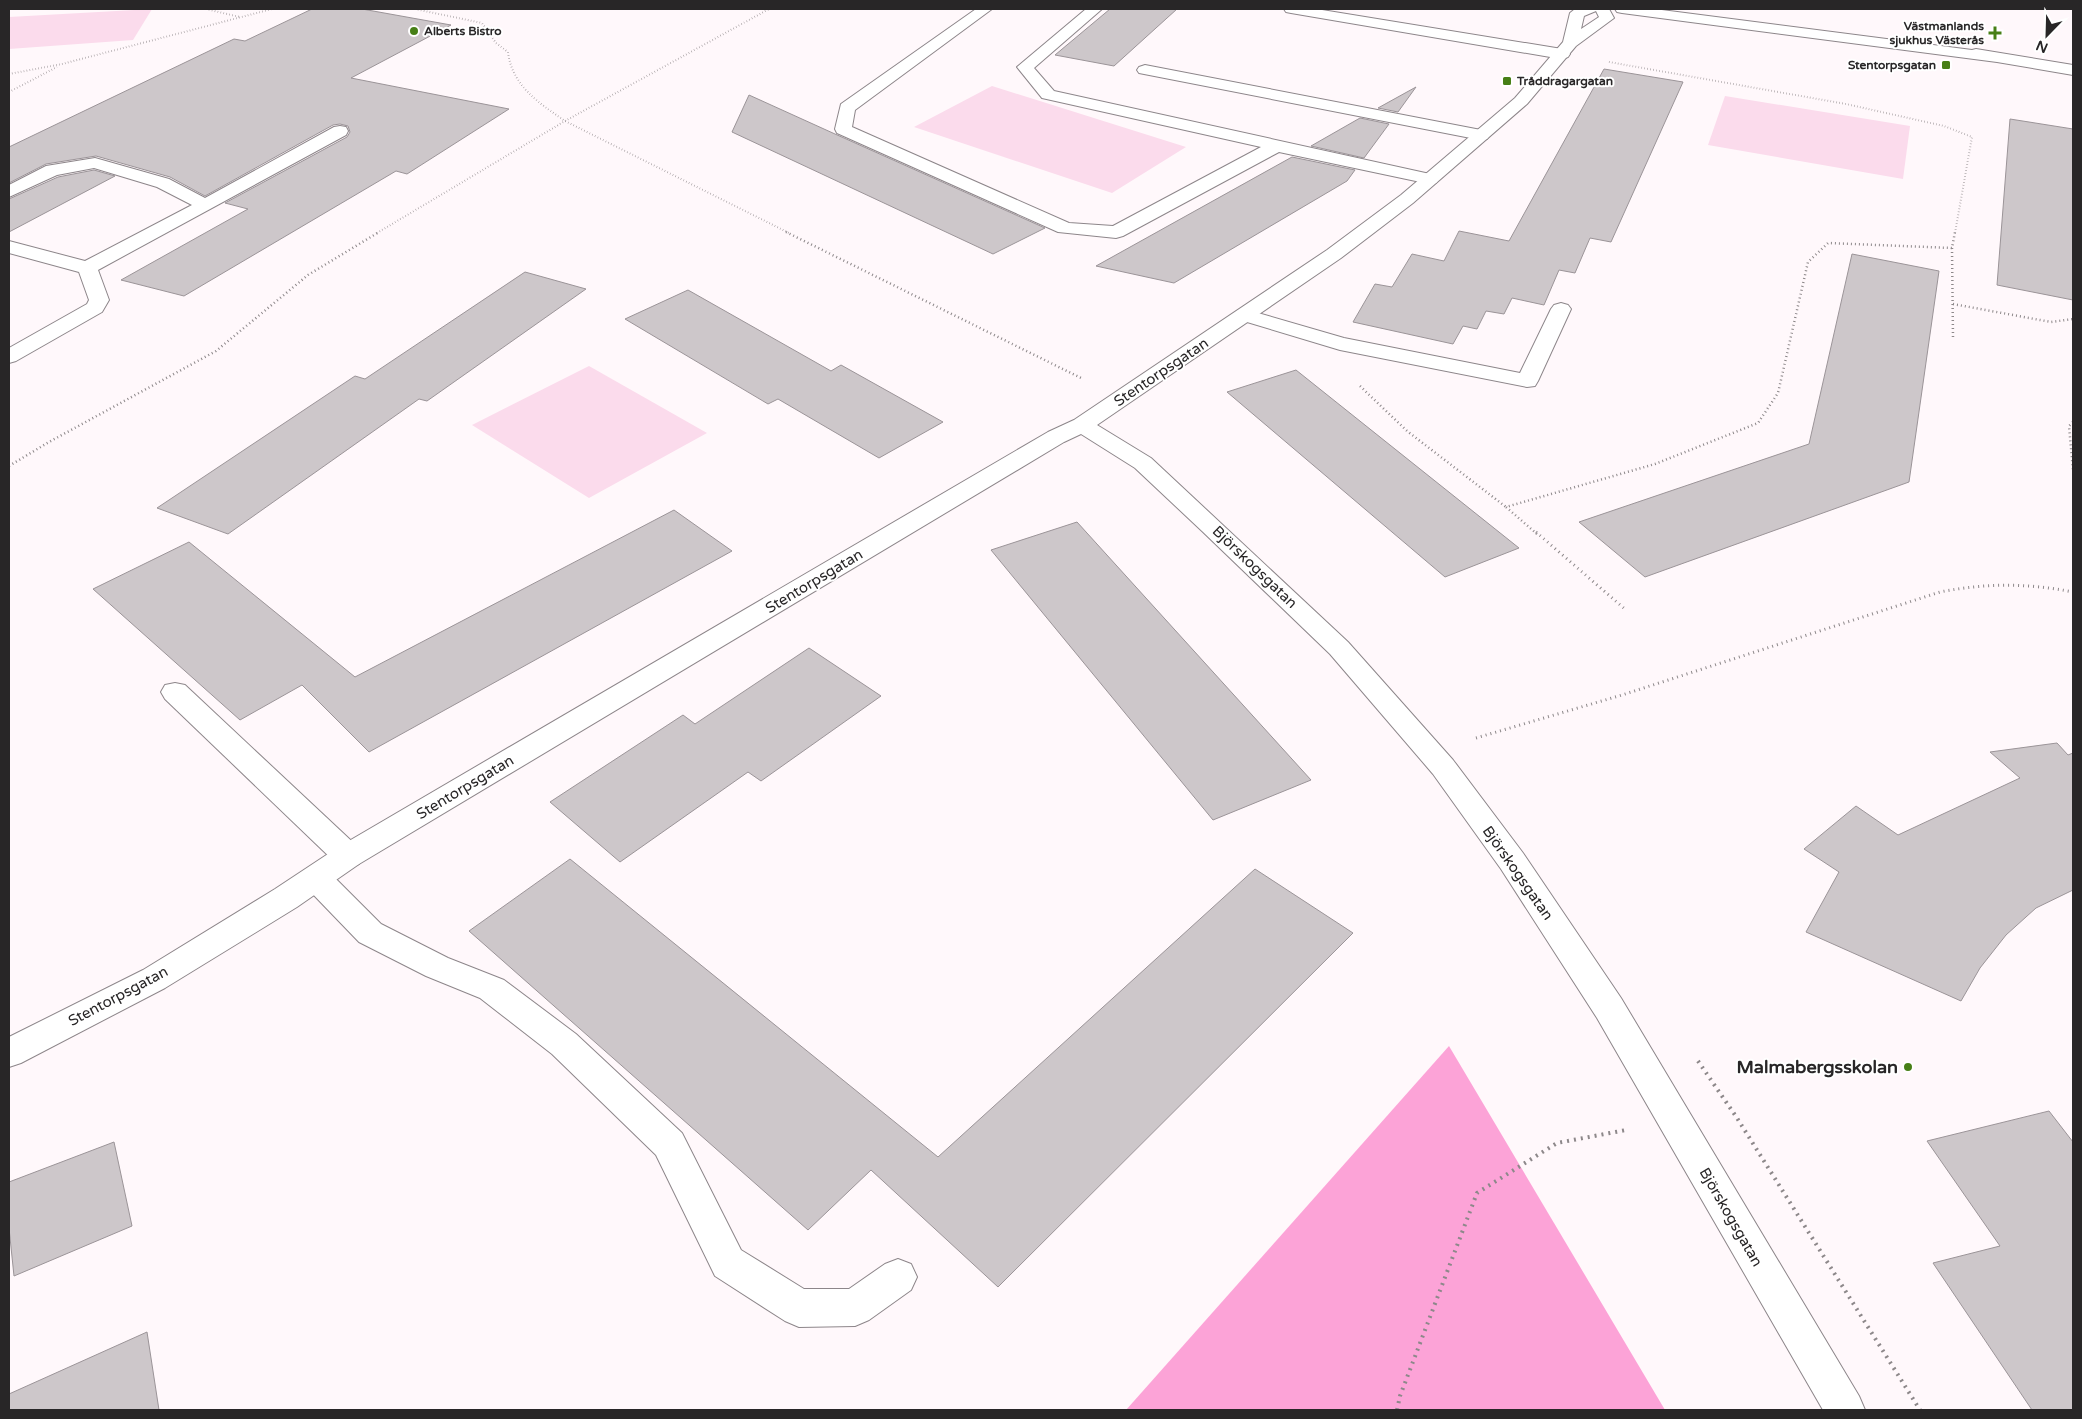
<svg xmlns="http://www.w3.org/2000/svg" width="2082" height="1419" font-family="'Varela Round',sans-serif">
<rect width="100%" height="100%" fill="#fff8fb"/>
<!-- green -->
<g fill="#fbdbec">
<polygon points="152,9 133,40 9,49 9,17"/>
<polygon points="992,86 1186,147 1112,193 914,127"/>
<polygon points="1725,96 1910,126 1903,179 1708,145"/>
<polygon points="589,366 707,433 589,498 472,425"/>
</g>
<!-- forest -->
<polygon fill="#fca3d7" points="1449,1046 1665,1410 1126,1410"/>
<!-- building -->
<g fill="#cdc7ca" stroke="#9b9498">
<polygon points="312,9 362,9 451,25 351,78 509,109 407,174 396,171 184,296 121,280 248,209 225,203 347,137 350,132 348,126 340,124 333,125 205,196 170,177 96,156 46,164 9,183 9,147 234,39 245,41"/>
<polygon points="1110,9 1177,9 1114,66 1055,55"/>
<polygon points="1604,69 1683,82 1611,242 1590,238 1575,273 1559,270 1544,305 1512,298 1504,314 1486,311 1477,329 1463,326 1453,344 1353,322 1375,284 1392,287 1412,254 1444,261 1459,231 1509,241"/>
<polygon points="1416,87 1398,112 1378,108"/>
<polygon points="749,95 835,134 1045,228 993,254 732,132"/>
<polygon points="1360,118 1389,124 1364,158 1311,146"/>
<polygon points="2010,119 2073,129 2073,300 1997,285"/>
<polygon points="1292,157 1355,170 1347,181 1174,283 1096,266"/>
<polygon points="94,170 115,176 9,232 9,199 58,177"/>
<polygon points="1852,254 1939,271 1909,482 1645,577 1579,522 1809,444"/>
<polygon points="525,272 586,289 427,401 419,399 228,534 157,508 355,376 365,379"/>
<polygon points="688,290 831,371 841,365 943,422 879,458 778,399 768,404 625,319"/>
<polygon points="1296,370 1519,548 1445,577 1227,392"/>
<polygon points="674,510 732,551 369,752 302,685 240,720 93,589 189,542 355,677"/>
<polygon points="1077,522 1311,780 1213,820 991,550"/>
<polygon points="809,648 881,696 761,781 748,772 620,862 550,802 683,715 695,724"/>
<polygon points="2057,743 2068,755 2073,753 2073,890 2036,908 2006,935 1980,968 1961,1001 1806,932 1839,872 1804,849 1856,806 1898,835 2020,778 1990,752"/>
<polygon points="570,859 938,1157 1255,869 1353,933 998,1287 871,1170 808,1230 469,931"/>
<polygon points="2049,1111 2073,1142 2073,1410 2032,1410 1933,1263 2000,1246 1927,1141"/>
<polygon points="114,1142 132,1226 14,1276 9,1228 9,1182"/>
<polygon points="147,1332 159,1410 9,1410 9,1394"/>
</g>
<g fill="none" stroke-linecap="round" stroke-linejoin="round">
<!-- service casing -->
<g stroke="#8d868a" stroke-width="2">
<g id="service">
<polygon points="976,9 992,9 855,110 852,127 1069,223 1113,226 1261,147 1042,98 1017,67 1086,9 1102,9 1034,68 1054,91 1430,174 1436,175 1439,179 1436,183 1430,184 1279,152 1123,236 1116,238 1058,232 837,133 835,129 841,104"/>
<polygon points="1284,9 1316,9 1562,49 1568,51 1570,54 1568,57 1562,59 1291,13 1286,12"/>
<polygon points="1145,65 1481,130 1487,131 1490,135 1487,139 1481,140 1139,73 1137,70 1139,67"/>
<polygon points="340,126 346,127 348,131 346,135 98,270 109,300 102,312 16,361 9,363 9,348 87,304 89,300 79,272 9,253 9,241 85,261 192,205 157,187 94,168 57,175 9,197 9,185 46,166 95,158 169,179 205,198 334,127"/>
<polygon points="1561,303 1568,305 1571,309 1538,381 1535,386 1527,387 1340,350 1237,319 1234,315 1237,311 1244,309 1344,338 1520,373 1551,309 1554,305"/>
<polygon points="175,683 185,685 359,848 363,856 359,864 348,867 337,864 165,699 161,692 165,685"/>
<polygon points="316,866 327,870 381,924 448,958 504,980 576,1034 682,1133 741,1250 804,1289 849,1289 885,1264 898,1259 911,1264 917,1277 911,1290 869,1320 855,1326 799,1327 785,1321 715,1276 656,1155 552,1054 480,998 426,976 359,942 305,886 301,878 305,870"/>
</g>
</g>
<!-- tertiary casing -->
<g stroke="#8d868a" stroke-width="2">
<path id="tertiary" d="M1575 9H1609L1614 18 1576 46 1527 104 1413 203 1341 258 1097 425 1151 458 1348 642 1453 760 1523 853 1621 998 1859 1396 1865 1410H1823L1597 1018 1501 869 1433 774 1330 654 1202 531 1135 468 1081 434 1064 442 359 864 297 907 165 988 21 1063 9 1067V1037L143 970 275 889 337 848 1048 432 1074 420 1327 250 1401 195 1515 98 1563 42 1570 13ZM1596 11 1599 17 1581 29 1584 16Z"/>
</g>
<!-- secondary casing -->
<g stroke="#8d868a" stroke-width="2">
<polygon id="secondary" points="1615,9 1654,9 1972,50 1976,49 2073,65 2073,75 1997,62 1622,13 1617,12"/>
</g>
<!-- path-far3 -->
<g stroke="#8d888a" stroke-width="2" stroke-dasharray="0.5 2.5" stroke-linecap="butt">
<polyline points="206,9 240,17"/>
<path d="M415 9 482 23 496 43 508 52C512 86 539 103 565 121L789 233"/>
<polyline points="1609,62 1846,104 1944,126 1972,137 1955,233"/>
<polyline points="9,74 62,64 272,9"/>
<polyline points="9,92 57,67"/>
<polyline points="377,233 565,121 769,9"/>
</g>
<!-- path-far2 -->
<g stroke="#8d888a" stroke-width="2.5" stroke-dasharray="1 3" stroke-linecap="butt">
<polyline points="786,232 1081,378"/>
<polyline points="1952,248 1953,338"/>
<polyline points="1953,304 2051,322 2073,319"/>
<polyline points="1360,386 1407,431 1506,507"/>
<polyline points="2073,422 2069,426 2073,470"/>
<polyline points="9,466 49,442 216,351 308,275 379,232"/>
<polyline points="1537,534 1506,507 1655,464 1758,423 1778,393 1808,262 1828,243 1952,248 1955,232"/>
</g>
<!-- path-far1 -->
<g stroke="#8d888a" stroke-width="3" stroke-dasharray="1 4" stroke-linecap="butt">
<polyline points="1536,532 1626,610"/>
<path d="M1476 738 1622 695 1940 592C1986 583 2027 583 2073 592"/>
</g>
<!-- path -->
<g stroke="#8d888a" stroke-width="4" stroke-dasharray="2 5" stroke-linecap="butt">
<polyline points="1698,1061 1737,1118 1920,1410"/>
<polyline points="1397,1410 1400,1396 1477,1193 1557,1143 1626,1130"/>
</g>
<!-- service -->
<use href="#service" fill="#fff" fill-rule="evenodd"/>
<!-- tertiary -->
<use href="#tertiary" fill="#fff" fill-rule="evenodd"/>
<!-- secondary -->
<use href="#secondary" fill="#fff" fill-rule="evenodd"/>
</g>
<!-- markers -->
<g fill="#477f16" stroke="#fff" stroke-width="2">
<circle cx="414" cy="31" r="5"/>
<path d="M1992.5 25.5h5v5h5v5h-5v5h-5v-5h-5v-5h5z"/>
<rect x="1941" y="60" width="10" height="10" rx="2.5"/>
<rect x="1502" y="76" width="10" height="10" rx="2.5"/>
<circle cx="1908" cy="1067" r="5"/>
</g>
<g text-anchor="middle" stroke-width="4" stroke-linejoin="round" paint-order="stroke">
<!-- far-poi labels -->
<g font-size="12" font-weight="bold" fill="#282627" stroke="#fff" text-anchor="end">
<text x="1984" y="30">Västmanlands<tspan x="1984" dy="14">sjukhus Västerås</tspan></text>
<text x="424" y="35" text-anchor="start">Alberts Bistro</text>
<text x="1936" y="69">Stentorpsgatan</text>
<text x="1517" y="85" text-anchor="start">Tråddragargatan</text>
</g>
<!-- street labels -->
<g font-size="15" fill="#282627" stroke="#fff">
<text transform="translate(1161 372) rotate(-34)" y="5">Stentorpsgatan</text>
<text transform="translate(1255 567) rotate(44)" y="5">Björskogsgatan</text>
<text transform="translate(814 581) rotate(-31)" y="5">Stentorpsgatan</text>
<text transform="translate(465 787) rotate(-31)" y="5">Stentorpsgatan</text>
<text transform="translate(1518 873) rotate(55)" y="5">Björskogsgatan</text>
<text transform="translate(118 996) rotate(-28)" y="5">Stentorpsgatan</text>
<text transform="translate(1731 1217) rotate(60)" y="5">Björskogsgatan</text>
</g>
<!-- near-poi labels -->
<g font-size="18" font-weight="bold" fill="#282627" stroke="#fff" text-anchor="end">
<text x="1898" y="1073">Malmabergsskolan</text>
</g>
</g>
<!-- border -->
<rect width="2082" height="1419" fill="none" stroke="#282627" stroke-width="20"/>
<!-- north arrow -->
<g transform="translate(2047 35) rotate(203)" stroke="#ffffff" stroke-width="4" paint-order="stroke">
<path d="M0-4L9 19L0 12L-9 19Z" fill="#282627"/>
<text y="-8" font-size="14" font-weight="bold" text-anchor="middle" fill="#282627">N</text>
</g>
</svg>
